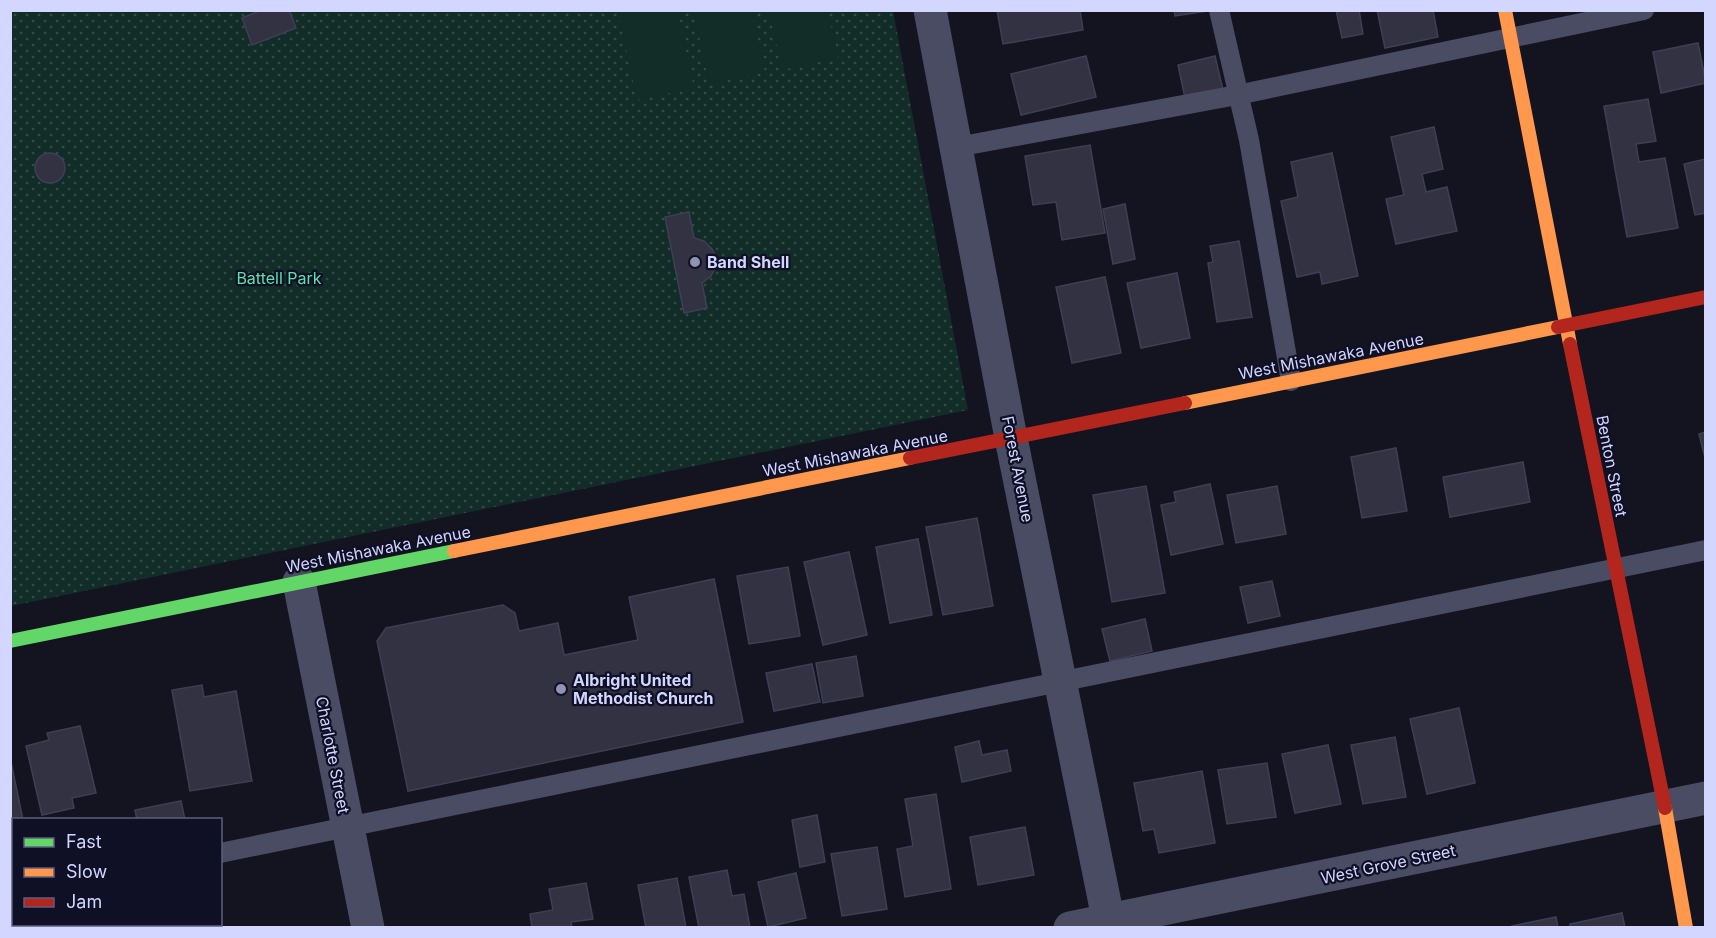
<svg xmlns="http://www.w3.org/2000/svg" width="1716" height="938" font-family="Inter,sans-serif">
<defs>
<pattern id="green-dots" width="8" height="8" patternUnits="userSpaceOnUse" patternTransform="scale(1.5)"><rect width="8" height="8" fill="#122c28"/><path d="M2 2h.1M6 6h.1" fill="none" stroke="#344a48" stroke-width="1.8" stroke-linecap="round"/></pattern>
</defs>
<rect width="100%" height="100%" fill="#141421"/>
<!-- green -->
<polygon fill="url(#green-dots)" points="10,11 893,11 968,410 11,606"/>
<!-- pitch -->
<g fill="#122c28">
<polygon points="618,11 678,11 694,88 637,100"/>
<polygon points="694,11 752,11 765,72 709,84"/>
<polygon points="769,11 828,11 838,58 782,70"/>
</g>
<!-- building -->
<g fill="#323243" stroke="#3e3f54" stroke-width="1.5">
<polygon points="262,10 289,10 296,28 252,45 242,18"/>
<polygon points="997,10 1080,10 1083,30 1003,44"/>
<polygon points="1174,10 1207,10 1207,11 1175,16"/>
<polygon points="1336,10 1359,10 1363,34 1342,38"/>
<polygon points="1377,10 1433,10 1438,37 1385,48"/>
<polygon points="1698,43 1706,83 1661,93 1653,52"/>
<polygon points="1086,56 1096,97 1021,115 1011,74"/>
<polygon points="1215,56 1223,90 1185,98 1178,65"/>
<polygon points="1648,99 1656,141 1636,144 1639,162 1665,158 1678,228 1627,237 1604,106"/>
<polygon points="1434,127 1443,169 1422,174 1426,192 1447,187 1457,231 1396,244 1386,199 1404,195 1391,137"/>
<polygon points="1090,145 1105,233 1062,240 1056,202 1033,205 1025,156"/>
<polygon points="1332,153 1358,276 1322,284 1320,272 1297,277 1281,201 1298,197 1291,162"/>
<circle cx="50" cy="168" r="15"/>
<polygon points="1706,159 1706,213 1695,215 1684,164"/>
<polygon points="1125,204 1135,259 1113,264 1103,209"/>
<polygon points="689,212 694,238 704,241 712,249 716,257 716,266 711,276 702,283 707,308 684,313 665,217"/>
<polygon points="1239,241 1252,317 1217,322 1208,263 1213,262 1210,246"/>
<polygon points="1177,273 1190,338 1141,348 1127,283"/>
<polygon points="1105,277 1121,353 1072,363 1056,287"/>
<polygon points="1706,432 1706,462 1699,434"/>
<polygon points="1396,448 1407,511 1362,518 1351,457"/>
<polygon points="1523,462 1530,502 1450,517 1443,477"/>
<polygon points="1210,484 1223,544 1171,555 1161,505 1176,502 1174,492"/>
<polygon points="1146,486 1165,593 1112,602 1093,495"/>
<polygon points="1277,486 1286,534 1236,543 1227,495"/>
<polygon points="977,518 993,606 943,615 926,527"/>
<polygon points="918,539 932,615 890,623 876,547"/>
<polygon points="849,552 867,635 823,645 804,562"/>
<polygon points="788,567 800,636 749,644 737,576"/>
<polygon points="714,579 743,722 408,791 377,641 386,628 503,605 515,613 519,631 558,623 564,655 638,640 629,597"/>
<polygon points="1272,581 1280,616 1248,623 1240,587"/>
<polygon points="1145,619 1152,651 1110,661 1102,629"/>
<polygon points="856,656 863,696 823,703 816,663"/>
<polygon points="812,664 820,702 774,711 766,673"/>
<polygon points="202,685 204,697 236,691 252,781 190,791 172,690"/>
<polygon points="1459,708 1475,783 1427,794 1410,719"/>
<polygon points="80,726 96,793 72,798 74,808 42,815 26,746 49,740 47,733"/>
<polygon points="1395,737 1406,797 1363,804 1351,745"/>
<polygon points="979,741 982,755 1007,750 1011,771 962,782 955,747"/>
<polygon points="1328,745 1341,804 1295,813 1282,754"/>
<polygon points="10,757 23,820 10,822"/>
<polygon points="1267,763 1276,817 1227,824 1218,770"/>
<polygon points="1202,771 1215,843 1159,853 1154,829 1143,831 1134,783"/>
<polygon points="936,794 951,889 905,897 897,849 913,846 905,799"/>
<polygon points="181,801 185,820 137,820 135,810"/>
<polygon points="817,815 825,862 800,867 792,820"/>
<polygon points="1025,827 1034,875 978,885 970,837"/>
<polygon points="877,847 887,909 842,916 831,854"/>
<polygon points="727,870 732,896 744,894 750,928 699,928 689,877"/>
<polygon points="796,873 806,918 768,927 758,882"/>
<polygon points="677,878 686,928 646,928 638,885"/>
<polygon points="586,883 593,919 571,922 572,928 532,928 530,914 553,910 549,889"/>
<polygon points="1622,913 1625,928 1570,928 1570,924"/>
<polygon points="1556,917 1558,928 1513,928 1512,926"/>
<polygon points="62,924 101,924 102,928 63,928"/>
</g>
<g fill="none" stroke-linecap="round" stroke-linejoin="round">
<!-- lane -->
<g stroke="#494c62" stroke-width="20">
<polyline points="1219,10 1249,140 1291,381"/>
<polyline points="957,147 1237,95 1644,10"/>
<polyline points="220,853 1706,550"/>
<polyline points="10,896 14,895"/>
</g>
<!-- street -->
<g stroke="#494c62" stroke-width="33">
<polyline points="930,10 1011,438 1110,928"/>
<polyline points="299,582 368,928"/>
<polyline points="1070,928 1706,798"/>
</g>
<!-- fast -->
<polyline stroke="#63d668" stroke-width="14" points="10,641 454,551"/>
<!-- slow -->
<g stroke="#ff974d" stroke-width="14">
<polyline points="1505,10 1570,344"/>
<polyline points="1185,403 1558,327"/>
<polyline points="454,551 910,458"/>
<polyline points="1665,808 1686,928"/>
</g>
<!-- jam -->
<g stroke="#b3261e" stroke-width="14">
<polyline points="1558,327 1706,297"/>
<polyline points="1570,344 1665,808"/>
<polyline points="910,458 1185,403"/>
</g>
</g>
<!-- markers -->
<g fill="#9093b1" stroke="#0f0f26" stroke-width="2">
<circle cx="695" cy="262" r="6"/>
<circle cx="561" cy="689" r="6"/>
</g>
<g text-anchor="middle" stroke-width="4.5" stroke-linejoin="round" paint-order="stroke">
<!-- poi labels -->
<g font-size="16" font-weight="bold" fill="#d3d7ff" stroke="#0f0f26" text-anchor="start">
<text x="707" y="268">Band Shell</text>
<text x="573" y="686">Albright United<tspan x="573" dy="18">Methodist Church</tspan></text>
</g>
<!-- park labels -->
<g font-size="16" fill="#5ee0a7" stroke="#0f0f26">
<text x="279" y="284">Battell Park</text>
</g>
<!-- street labels -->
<g font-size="16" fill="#d3d7ff" stroke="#0f0f26">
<text transform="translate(1331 356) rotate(-11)" y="6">West Mishawaka Avenue</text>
<text transform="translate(855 453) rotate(-11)" y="6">West Mishawaka Avenue</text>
<text transform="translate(1612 466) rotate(79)" y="6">Benton Street</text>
<text transform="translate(1018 469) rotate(79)" y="6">Forest Avenue</text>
<text transform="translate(378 549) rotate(-11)" y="6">West Mishawaka Avenue</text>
<text transform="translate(333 755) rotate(79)" y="6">Charlotte Street</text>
<text transform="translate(1388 864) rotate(-12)" y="6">West Grove Street</text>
</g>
</g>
<!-- border -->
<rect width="1716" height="938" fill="none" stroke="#d3d7ff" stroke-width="24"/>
<!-- legend -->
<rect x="12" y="818" width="210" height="108" fill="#0f0f26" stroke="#5d5f7d" stroke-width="1.5"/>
<rect x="24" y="838" width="30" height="9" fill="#63d668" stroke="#5d5f7d" stroke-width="1.5"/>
<text x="66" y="848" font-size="18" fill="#d3d7ff">Fast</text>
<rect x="24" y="868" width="30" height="9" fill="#ff974d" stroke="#5d5f7d" stroke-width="1.5"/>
<text x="66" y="878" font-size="18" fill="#d3d7ff">Slow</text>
<rect x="24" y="898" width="30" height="9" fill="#b3261e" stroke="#5d5f7d" stroke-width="1.5"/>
<text x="66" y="908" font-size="18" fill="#d3d7ff">Jam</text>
</svg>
